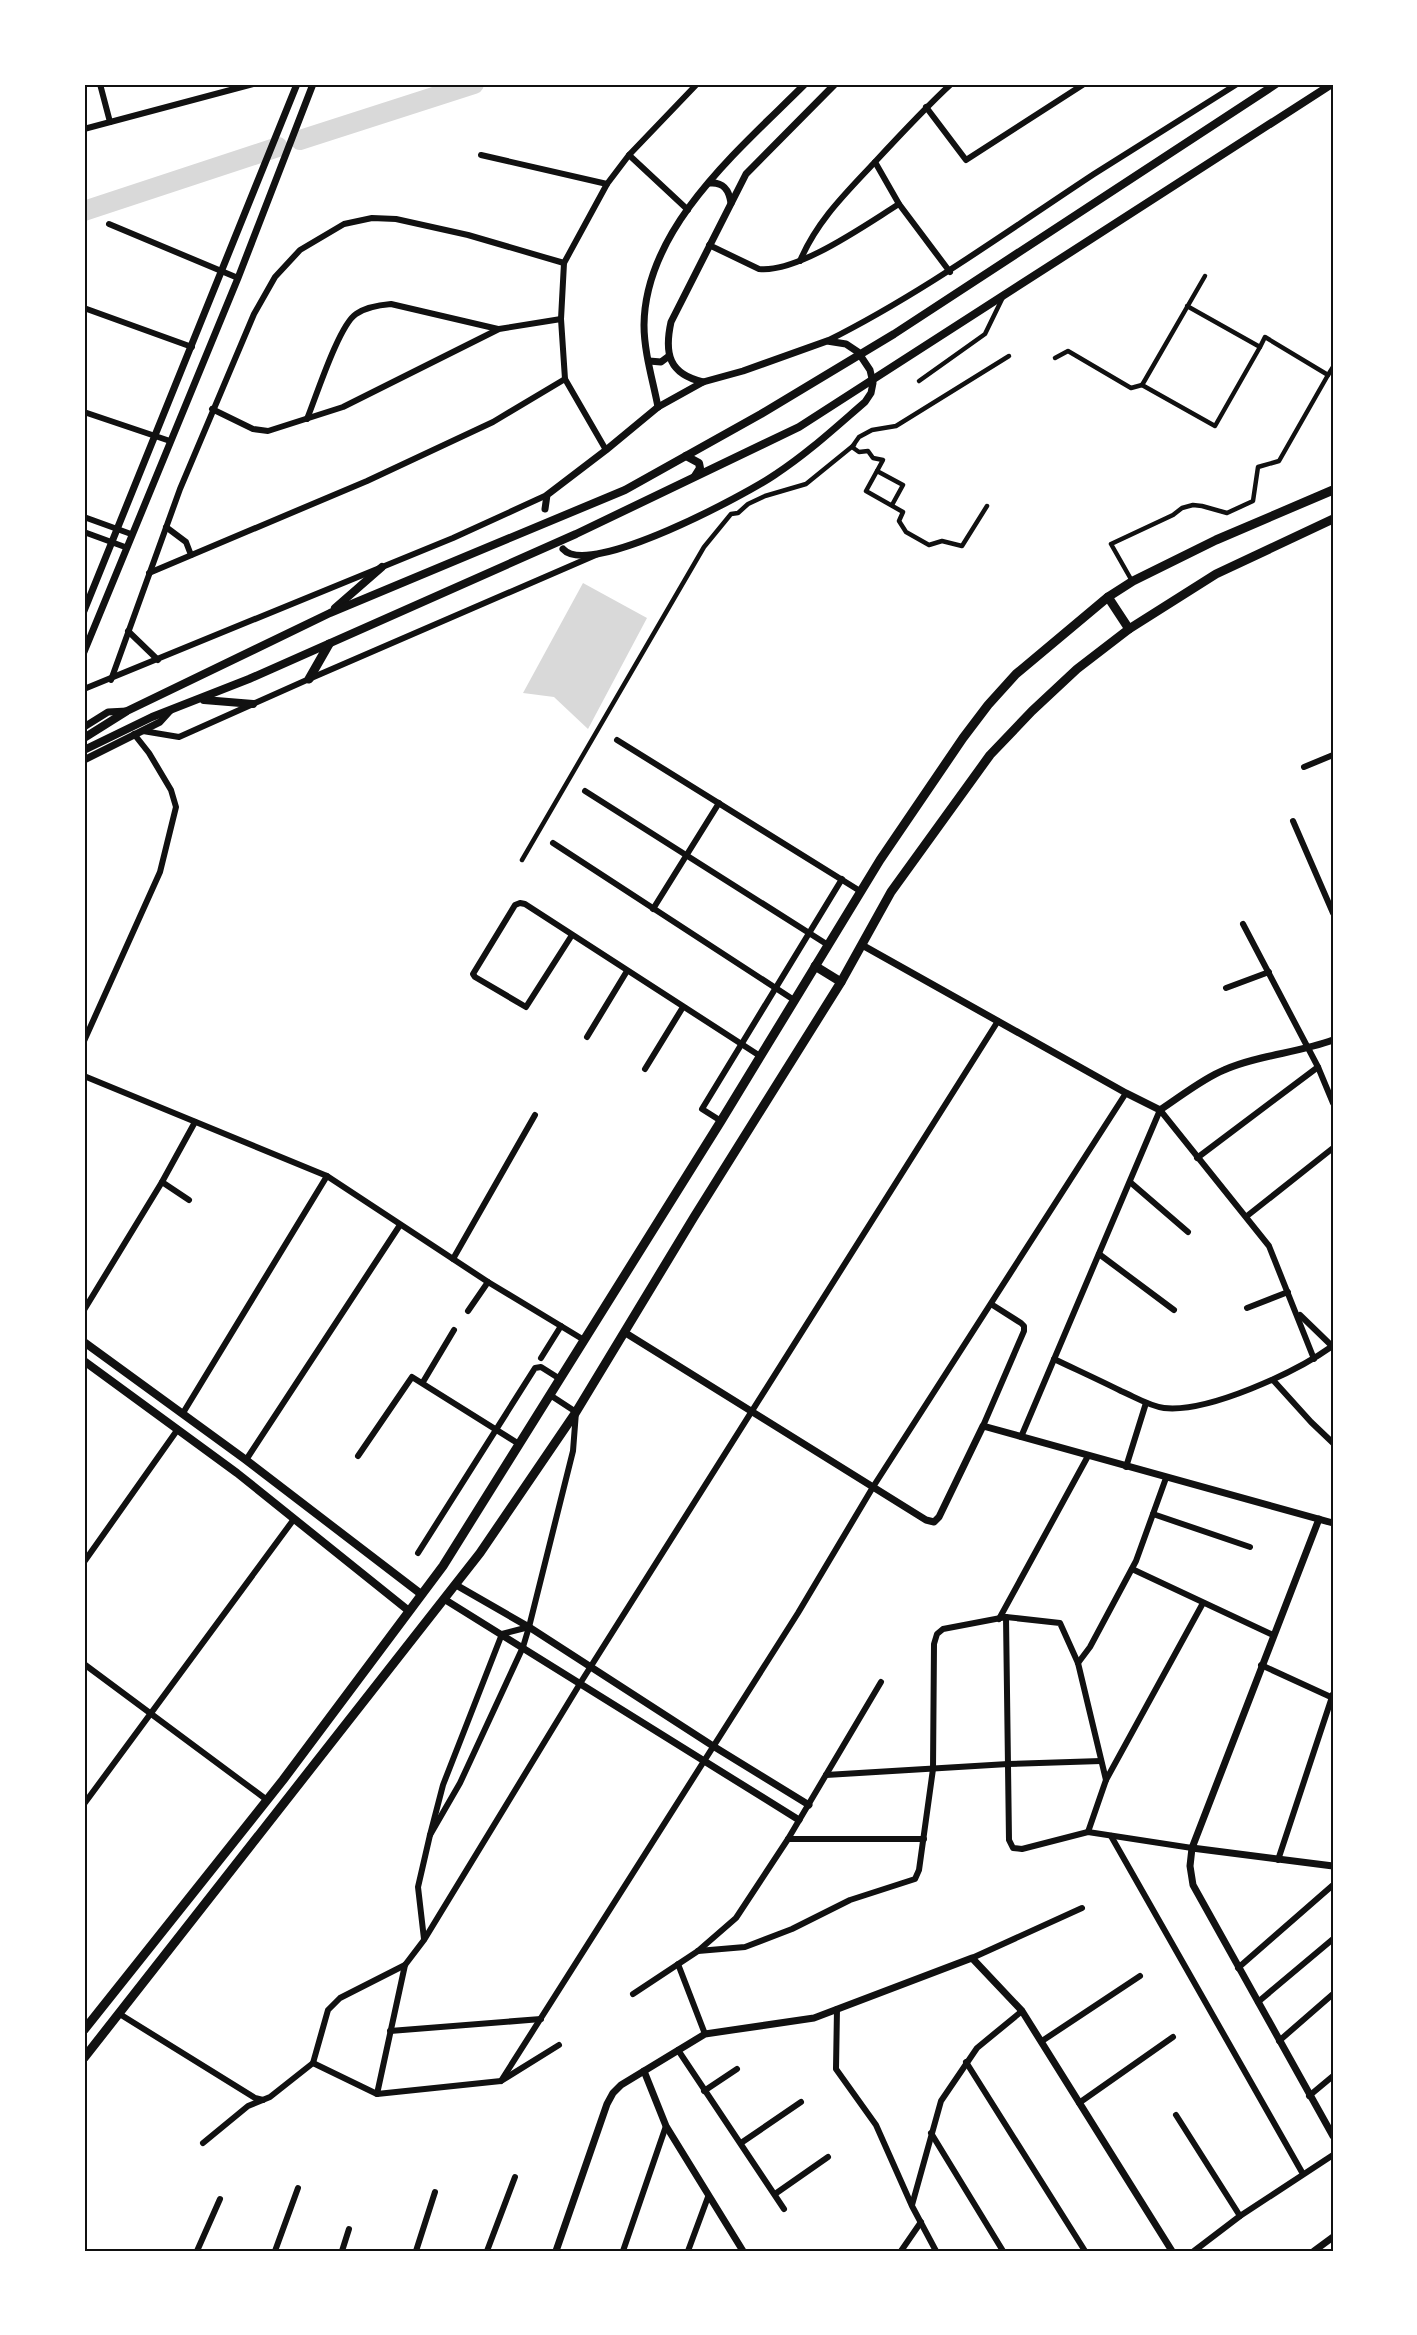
<svg xmlns="http://www.w3.org/2000/svg" width="1417" height="2335" font-family="Manrope,sans-serif">
<rect width="100%" height="100%" fill="#fff"/>
<!-- water -->
<polygon fill="#d9d9d9" points="583,583 647,618 588,729 554,697 523,693"/>
<g fill="none" stroke-linecap="round" stroke-linejoin="round">
<!-- river -->
<g stroke="#d9d9d9" stroke-width="20">
<polyline points="300,140 474,84"/>
<polyline points="84,211 278,147"/>
</g>
<!-- pedestrian -->
<g stroke="#111" stroke-width="4.5">
<polyline points="1187,306 1260,347 1215,426 1142,385 1145,380 1205,276"/>
<polyline points="1055,358 1068,351 1131,388 1142,385"/>
<polyline points="1328,375 1333,367"/>
<polyline points="919,381 985,334 1003,297"/>
<polyline points="877,471 883,460 873,458 868,451 859,452 852,447 859,437 872,430 896,426 1009,356"/>
<polyline points="892,505 903,485 877,471 866,491 903,512 899,521 906,532 929,545 942,541 962,546 987,506"/>
<polyline points="1132,581 1111,544 1173,515 1182,508 1193,505 1202,506 1227,513 1253,501 1258,467 1279,461 1328,375 1265,337 1260,347"/>
<polyline points="522,860 704,547 731,514 738,513 748,504 765,496 806,484 854,445"/>
</g>
<!-- minor -->
<g stroke="#111" stroke-width="6">
<polyline points="100,84 110,122"/>
<polyline points="926,107 966,160 1084,84"/>
<polyline points="84,129 253,84"/>
<polyline points="481,155 607,184"/>
<polyline points="629,155 688,210"/>
<polyline points="875,162 899,204 950,272"/>
<polyline points="109,224 238,278"/>
<path d="M709 245 759 269C798 273 865 225 899 204"/>
<path d="M800 261C817 221 845 194 874 163 899 136 924 109 951 84"/>
<polyline points="84,308 192,347"/>
<path d="M827 341C921 294 1006 232 1094 174 1141 144 1189 114 1237 84"/>
<polyline points="212,409 253,429 268,431 343,407 499,329 561,319"/>
<polyline points="84,412 170,441"/>
<path d="M307 419C316 397 339 325 356 314 366 307 379 305 391 304L498 329"/>
<polyline points="606,450 565,379 561,319 564,263 607,184 629,155 697,84"/>
<polyline points="84,517 131,534"/>
<polyline points="166,527 186,542 191,555"/>
<polyline points="84,532 125,547"/>
<polyline points="149,573 367,481 493,422 565,379"/>
<polyline points="128,631 158,660"/>
<polyline points="111,680 180,489 254,314 275,277 300,250 344,224 372,218 396,219 468,235 564,263"/>
<polyline points="84,689 453,538 547,495"/>
<polyline points="143,731 179,737 309,679 598,554"/>
<polyline points="617,740 860,891"/>
<polyline points="1304,767 1333,755"/>
<polyline points="585,791 828,945"/>
<polyline points="1293,821 1333,913"/>
<polyline points="553,843 794,1000"/>
<polyline points="653,909 719,803"/>
<polyline points="1243,924 1318,1067 1333,1103"/>
<polyline points="572,935 526,1007 475,977 473,974 515,905 520,903 525,904 760,1056"/>
<polyline points="1226,988 1269,972"/>
<polyline points="587,1037 627,971"/>
<polyline points="84,1041 160,872 176,807 171,790 149,753 134,734"/>
<polyline points="645,1069 683,1007"/>
<polyline points="84,1076 327,1176 488,1282 584,1340"/>
<polyline points="721,1121 702,1109 842,879"/>
<polyline points="1197,1158 1318,1067"/>
<polyline points="162,1182 189,1200"/>
<polyline points="1130,1182 1188,1232"/>
<polyline points="1247,1216 1333,1148"/>
<polyline points="1099,1254 1174,1310"/>
<polyline points="453,1259 535,1115"/>
<polyline points="1247,1308 1288,1292"/>
<polyline points="84,1310 162,1182 195,1122"/>
<polyline points="468,1311 488,1282"/>
<polyline points="1300,1315 1333,1347"/>
<polyline points="541,1358 561,1326"/>
<path d="M1054 1359C1077 1370 1099 1380 1121 1391 1135 1397 1149 1406 1164 1408 1208 1413 1296 1372 1331 1347"/>
<polyline points="1273,1380 1311,1422 1333,1443"/>
<polyline points="423,1382 454,1330"/>
<polyline points="183,1413 327,1176"/>
<polyline points="983,1426 1024,1331 1024,1326 1021,1323 991,1304"/>
<polyline points="1021,1437 1160,1110 1269,1246 1314,1359"/>
<polyline points="358,1456 412,1377 519,1444"/>
<polyline points="246,1460 400,1225"/>
<polyline points="1126,1467 1146,1403"/>
<polyline points="1153,1514 1250,1547"/>
<polyline points="418,1553 535,1368 541,1367 560,1379"/>
<polyline points="84,1562 178,1429"/>
<polyline points="1132,1569 1273,1635"/>
<polyline points="1006,1617 1009,1840 1013,1848 1022,1849 1088,1832 1192,1848"/>
<polyline points="999,1619 1088,1456"/>
<polyline points="1078,1663 1090,1647 1136,1561 1166,1478"/>
<polyline points="84,1664 267,1800"/>
<polyline points="1261,1665 1333,1698"/>
<polyline points="826,1775 1008,1764 1101,1761"/>
<polyline points="84,1804 294,1519"/>
<polyline points="1088,1832 1106,1780 1203,1603"/>
<polyline points="430,1835 460,1783 523,1647 529,1627 573,1451 576,1412 550,1395"/>
<polyline points="1111,1836 1303,2174"/>
<polyline points="788,1839 924,1839"/>
<polyline points="1278,1860 1333,1694"/>
<polyline points="424,1939 418,1887 430,1835 443,1785 502,1634 529,1627"/>
<polyline points="698,1951 745,1947 792,1929 850,1900 915,1879 919,1870 933,1769 934,1644 937,1634 943,1629 1006,1617 1060,1623 1078,1663 1106,1780"/>
<polyline points="972,1958 1082,1908"/>
<polyline points="678,1964 705,2034"/>
<polyline points="1238,1968 1333,1885"/>
<polyline points="633,1994 698,1951 736,1918 788,1839 881,1682"/>
<polyline points="1258,2002 1333,1939"/>
<polyline points="837,2009 836,2069 876,2125 912,2206 936,2251"/>
<polyline points="118,2013 255,2098 263,2100"/>
<polyline points="390,2031 541,2019"/>
<polyline points="1042,2041 1140,1976"/>
<polyline points="1279,2041 1333,1994"/>
<polyline points="678,2050 784,2209"/>
<polyline points="966,2062 1085,2251"/>
<polyline points="313,2063 328,2010 340,1998 405,1965"/>
<polyline points="501,2081 798,1613 873,1487 1126,1093"/>
<polyline points="704,2091 737,2069"/>
<polyline points="377,2094 405,1965 424,1940 581,1682 998,1021"/>
<polyline points="1309,2096 1333,2076"/>
<polyline points="1079,2103 1173,2037"/>
<polyline points="1176,2115 1240,2216"/>
<polyline points="931,2133 1003,2251"/>
<polyline points="203,2143 248,2106 270,2097 313,2063 377,2094 501,2081 559,2045"/>
<polyline points="741,2143 801,2102"/>
<polyline points="775,2194 828,2157"/>
<polyline points="912,2205 941,2101 977,2048 1022,2011"/>
<polyline points="197,2251 220,2199"/>
<polyline points="275,2251 298,2188"/>
<polyline points="342,2251 349,2229"/>
<polyline points="416,2251 435,2192"/>
<polyline points="487,2251 515,2177"/>
<polyline points="623,2251 666,2126"/>
<polyline points="688,2251 708,2197"/>
<polyline points="901,2251 921,2222"/>
<polyline points="1194,2251 1240,2216 1333,2155"/>
</g>
<!-- tertiary -->
<g stroke="#111" stroke-width="7">
<path d="M710 183C724 182 729 190 731 203"/>
<polyline points="649,361 661,362 669,356"/>
<path d="M703 382C669 374 664 354 671 322L746 174 835 84"/>
<path d="M658 407C653 381 644 352 644 325 645 227 741 148 805 84"/>
<path d="M545 509 547 495 606 450 658 407 703 382 743 371 827 341 846 344 858 352 870 370 873 383 871 393 865 402C836 427 808 453 776 474 747 494 589 579 563 549"/>
<polyline points="84,611 297,84"/>
<polyline points="84,652 238,278 313,84"/>
<polyline points="84,727 108,712 127,711"/>
<polyline points="84,760 160,722 170,711"/>
<path d="M862 945 1126 1093 1160 1110C1180 1097 1202 1079 1224 1070 1258 1055 1298 1053 1333 1040"/>
<polyline points="624,1332 926,1520 934,1522 939,1517 983,1426 1333,1523"/>
<polyline points="1319,1519 1192,1848 1190,1866 1193,1885 1333,2136"/>
<polyline points="456,1585 529,1627 713,1746 809,1805"/>
<polyline points="444,1599 799,1820"/>
<polyline points="1192,1848 1333,1866"/>
<polyline points="644,2071 666,2126 743,2251"/>
<polyline points="556,2251 607,2104 613,2093 621,2085 705,2034 814,2018 972,1958 1022,2011 1172,2251"/>
<polyline points="1314,2251 1333,2237"/>
</g>
<!-- secondary -->
<g stroke="#111" stroke-width="8">
<polyline points="686,456 699,463 700,468 695,476"/>
<polyline points="335,608 382,567"/>
<polyline points="204,700 253,704"/>
<polyline points="84,738 127,711 330,613 625,490 761,414 894,334 1276,84"/>
<polyline points="84,750 152,717 249,679 576,534 799,427 1332,84"/>
<polyline points="84,1342 246,1460 421,1594"/>
<polyline points="84,1361 237,1473 409,1611"/>
</g>
<!-- primary -->
<g stroke="#111" stroke-width="9">
<polyline points="1108,597 1129,629"/>
<polyline points="309,679 329,644"/>
<polyline points="815,966 841,982"/>
<polyline points="84,2030 283,1780 443,1566 721,1121 880,860 963,738 988,705 1016,674 1108,597 1133,581 1216,540 1333,490"/>
<polyline points="84,2058 480,1553 576,1412 694,1217 841,982 891,892 990,755 1032,711 1077,669 1129,629 1216,574 1333,519"/>
</g>
</g>
<!-- border -->
<rect width="1417" height="2335" fill="none" stroke="#ffffff" stroke-width="171"/>
<rect x="86" y="86" width="1246" height="2164" fill="none" stroke="#111" stroke-width="2"/>
</svg>
